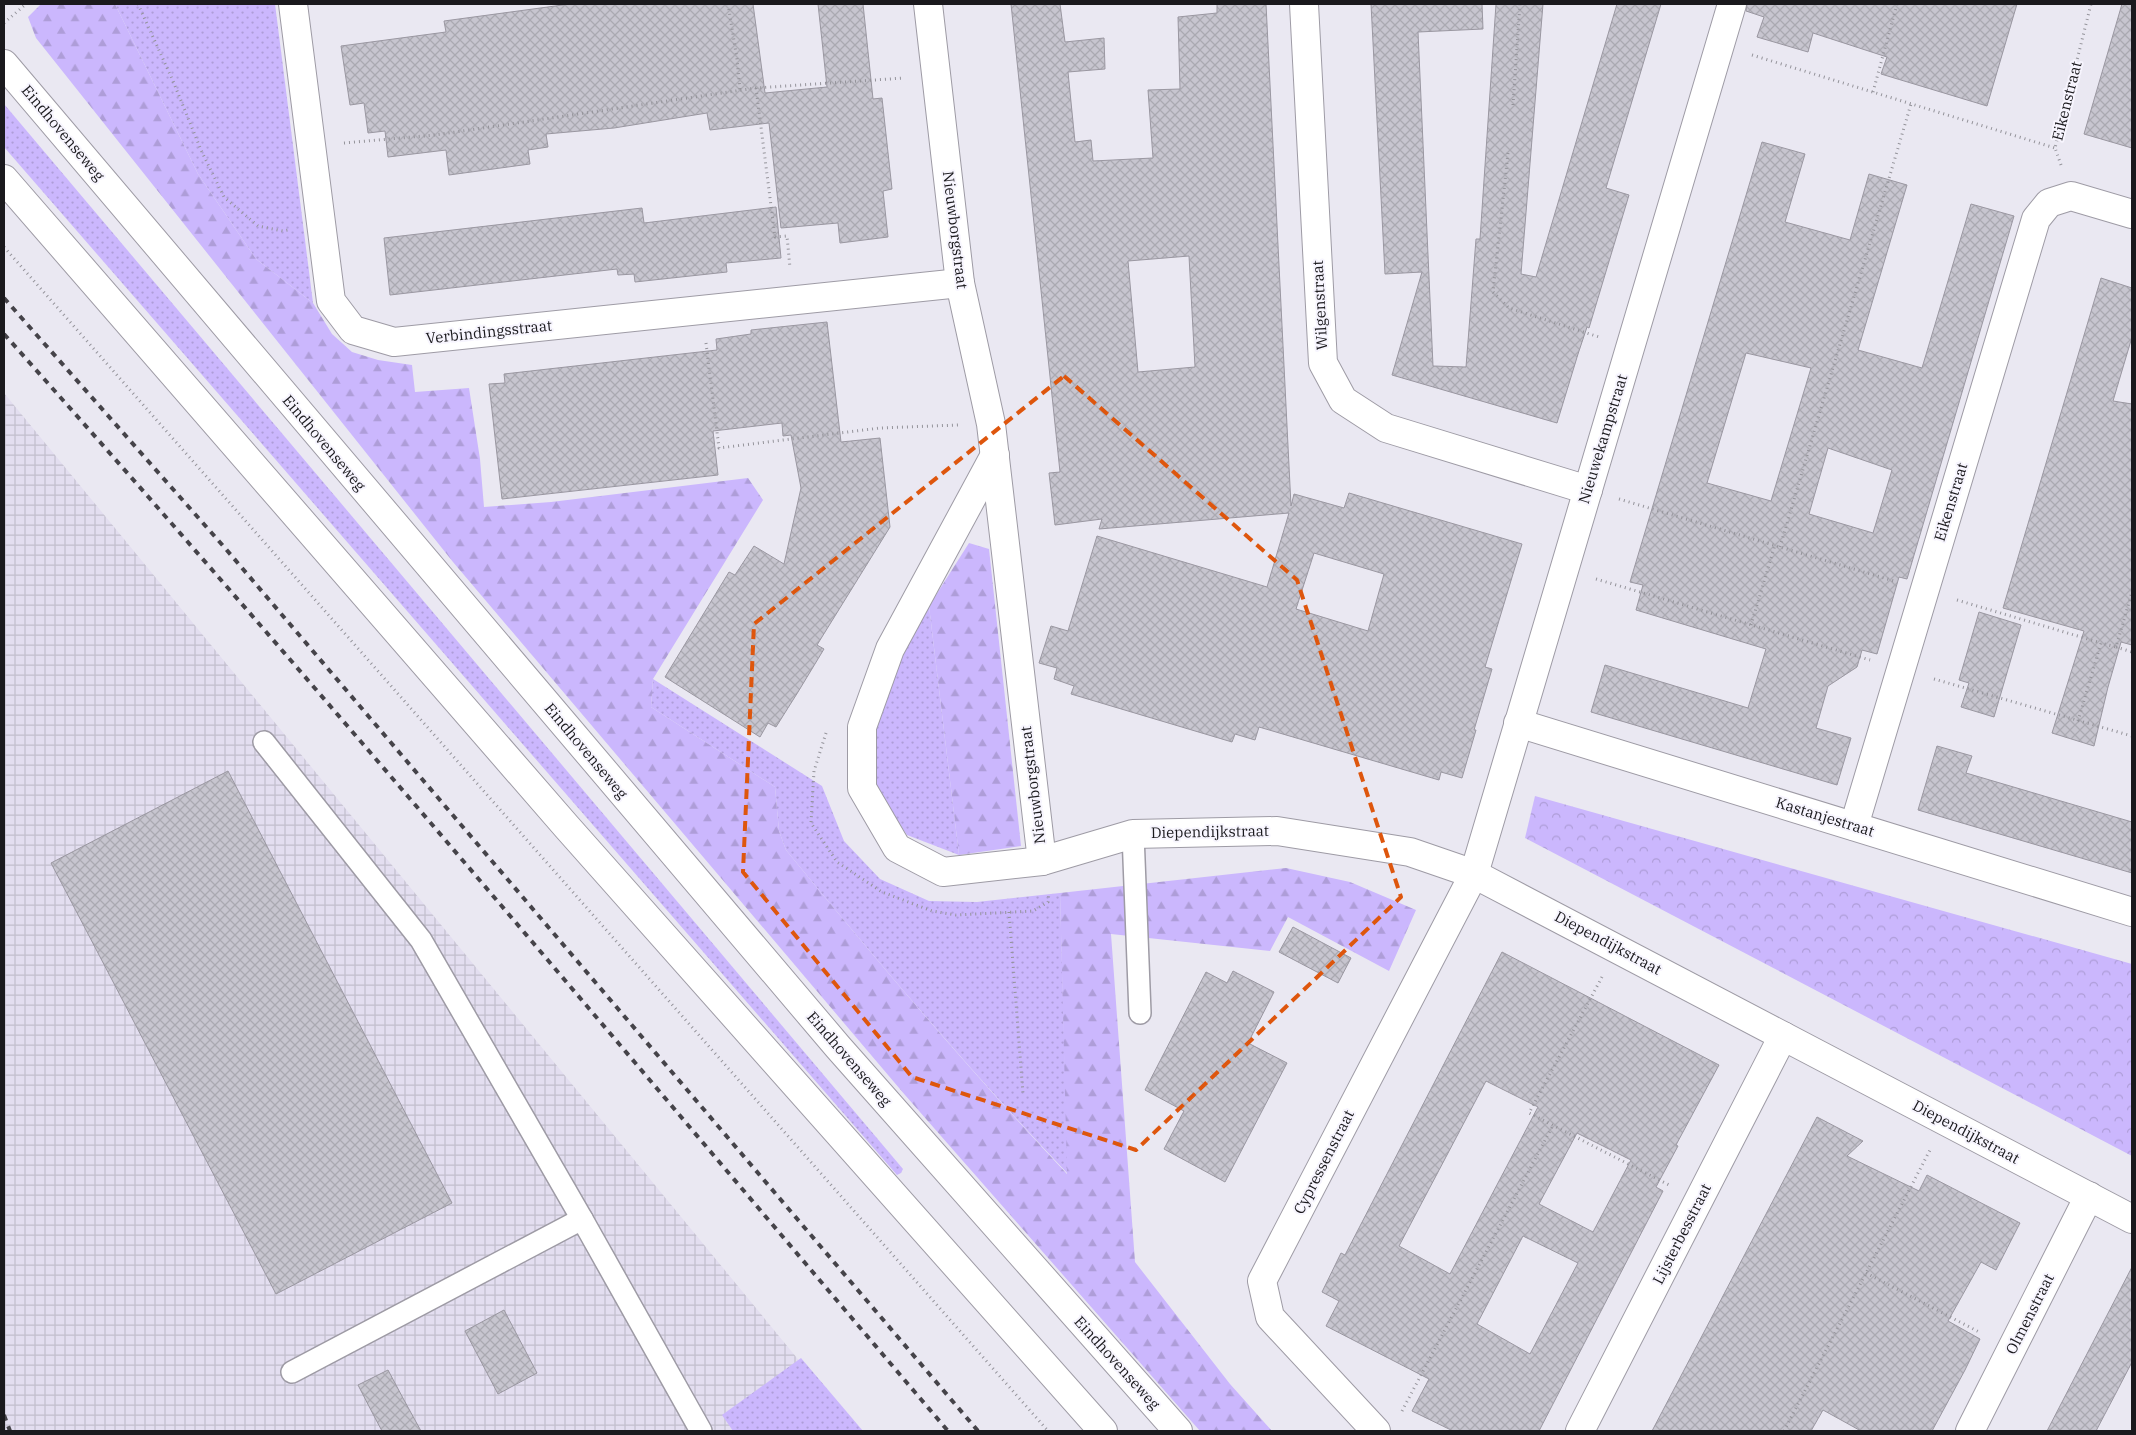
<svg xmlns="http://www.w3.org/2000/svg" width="2136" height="1435" font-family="'IBM Plex Serif',serif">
<defs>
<pattern id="industrial-grid" width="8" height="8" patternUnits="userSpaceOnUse" patternTransform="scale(1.25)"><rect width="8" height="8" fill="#e3def0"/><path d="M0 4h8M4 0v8" fill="none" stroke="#c2becd"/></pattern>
<pattern id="grass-dots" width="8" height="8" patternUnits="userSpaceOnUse" patternTransform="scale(1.25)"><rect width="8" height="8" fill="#cbb7fd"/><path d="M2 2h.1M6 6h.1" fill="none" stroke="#ae9dd8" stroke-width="1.8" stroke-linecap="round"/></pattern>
<pattern id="forest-firs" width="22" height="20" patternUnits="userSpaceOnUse" patternTransform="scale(1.25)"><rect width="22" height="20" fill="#cbb7fd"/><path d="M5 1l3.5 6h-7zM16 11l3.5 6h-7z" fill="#ae9dd8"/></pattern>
<pattern id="park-crowns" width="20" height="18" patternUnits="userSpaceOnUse" patternTransform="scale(1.25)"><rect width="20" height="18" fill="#cbb7fd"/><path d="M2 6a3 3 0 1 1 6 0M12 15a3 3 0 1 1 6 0" fill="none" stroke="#ae9dd8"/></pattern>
<pattern id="building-cross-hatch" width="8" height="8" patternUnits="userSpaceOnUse" patternTransform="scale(1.25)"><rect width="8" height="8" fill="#c7c5cf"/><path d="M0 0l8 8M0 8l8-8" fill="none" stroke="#aaa9b1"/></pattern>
</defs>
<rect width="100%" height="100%" fill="#eae8f2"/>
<!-- industrial -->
<polygon fill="url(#industrial-grid)" points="4,393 857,1431 4,1431"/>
<!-- grass -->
<g fill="url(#grass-dots)">
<polygon points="115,4 275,4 313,303 256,259 198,174"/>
<polygon points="4,104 903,1169 901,1173 897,1175 4,147"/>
<polygon points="929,606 959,855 907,835 873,783 872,724 889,679"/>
<path d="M653 679 822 786 844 841 880 879 929 901 977 902 1060 893 1068 1174C969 1070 877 961 786 850L779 831 775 787 651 707Z"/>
<polygon points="801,1358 863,1431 733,1431 722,1415"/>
</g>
<!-- forest -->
<g fill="url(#forest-firs)">
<path d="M41 4H115L198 174 256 259 313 303 332 334 352 352 378 360 412 365 415 392 469 388 480 459 484 507 551 502 748 478 763 500 653 679 651 707 775 787 779 831 786 850C877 961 969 1070 1067 1174L1060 893 1286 868 1350 882 1416 910 1389 971 1288 917 1270 951 1111 934 1135 1262 1230 1384 1272 1431H1200L905 1095 453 562 36 38 28 17Z"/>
<polygon points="969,543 989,549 1021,846 959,855 929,606"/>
</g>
<!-- park -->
<polygon fill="url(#park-crowns)" points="1535,796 2132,964 2132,1156 1525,838"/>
<!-- building -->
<g fill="url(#building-cross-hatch)" stroke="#9a97a1" fill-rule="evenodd">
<polygon points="570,4 753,4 765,93 827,87 818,4 863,4 873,99 882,98 892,189 883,191 888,237 840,243 838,223 781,228 769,123 710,130 707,113 614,128 546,134 548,147 528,150 530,164 449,175 446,150 388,157 385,131 368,133 364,103 350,105 341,46 446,32 444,21"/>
<path d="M1011 4H1060L1065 42 1104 38 1105 69 1068 72 1075 142 1091 140 1093 161 1153 158 1148 90 1180 89 1178 17 1217 13V4H1266L1291 506 1294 494 1344 508 1349 493 1522 544 1485 667 1492 669 1474 730H1476L1462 778 1441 772 1439 780 1259 727 1255 740 1235 734 1232 742 1071 694 1074 686 1054 679 1057 668 1039 663 1051 626 1068 631 1097 536 1267 587 1289 513 1099 529 1102 519 1055 525 1049 473 1060 472ZM1189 256 1195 367 1138 372 1128 261ZM1314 553 1384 574 1368 631 1296 609Z"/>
<polygon points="1371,4 1482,4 1483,29 1418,32 1433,366 1466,367 1476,239 1480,239 1496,4 1543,4 1521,274 1536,277 1617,4 1661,4 1606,188 1629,195 1589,328 1587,327 1578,354 1557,423 1392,375 1422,272 1385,274"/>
<polygon points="1747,4 2017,4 1987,106 1881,74 1887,57 1813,33 1808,52 1757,37 1764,17 1746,11"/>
<polygon points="2122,4 2132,4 2132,148 2084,134"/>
<path d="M1762 142 1805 154 1785 222 1850 240 1869 174 1907 185 1858 350 1922 368 1971 204 2014 216 1907 579 1899 577 1877 654 1862 650 1857 667 1828 686 1816 728 1851 738 1837 785 1591 712 1605 665 1748 708 1766 649 1636 610 1643 585 1630 582ZM1746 353 1811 368 1771 501 1707 483ZM1828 448 1892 470 1873 533 1809 514Z"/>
<polygon points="776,207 781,258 726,263 727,272 635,282 634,274 618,275 617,269 390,295 384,238 642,208 644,223"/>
<polygon points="2101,278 2132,288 2132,337 2113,401 2132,404 2132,645 2121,642 2108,687 2094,746 2052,733 2084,631 2003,608"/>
<polygon points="827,322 841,442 880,438 890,527 817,645 824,649 798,692 776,727 768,723 760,737 665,677 729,572 735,575 754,546 784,564 801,488 791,435 783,436 782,423 713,431 718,475 502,499 489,384 505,383 504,374 717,350 716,339 751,334 751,330"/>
<polygon points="1979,612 2021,625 1994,717 1961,707 1969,683 1959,680"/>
<polygon points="1937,746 1972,756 1966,773 2132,822 2132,873 1918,810"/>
<polygon points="228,771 452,1203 276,1294 51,863"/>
<polygon points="1293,927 1351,958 1338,983 1279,952"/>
<path d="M1502 952 1719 1065 1676 1145 1678 1146 1656 1187 1663 1191 1539 1431H1453L1412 1411 1429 1379 1326 1326 1339 1301 1322 1292 1341 1253 1345 1255ZM1486 1081 1538 1107 1450 1274 1399 1246ZM1577 1133 1631 1160 1593 1232 1539 1204ZM1523 1236 1578 1263 1530 1354 1477 1324Z"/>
<polygon points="1233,971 1274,992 1248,1043 1287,1063 1225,1182 1164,1149 1184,1111 1145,1090 1206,972 1227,983"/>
<polygon points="1817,1117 1863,1141 1847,1156 1919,1191 1927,1175 2020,1223 1996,1270 1981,1262 1948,1321 1980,1339 1965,1370 1932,1431 1861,1431 1823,1410 1811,1431 1652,1431"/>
<polygon points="2132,1267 2132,1362 2117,1391 2096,1431 2047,1431"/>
<polygon points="504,1310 537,1373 498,1394 465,1331"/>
<polygon points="388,1370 404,1400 421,1431 382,1431 374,1416 358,1385"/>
</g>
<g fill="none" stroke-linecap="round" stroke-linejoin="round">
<!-- service casing -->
<g stroke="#9e9ba5" stroke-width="24">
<g id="service">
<polyline points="264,742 421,940 582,1219"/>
<polyline points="1133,834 1140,1013"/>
<polyline points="292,1372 582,1219 701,1431"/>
</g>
</g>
<!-- minor casing -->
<g stroke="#9e9ba5" stroke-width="30">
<g id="minor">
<polyline points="293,4 331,301 353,330 394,342 960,283"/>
<polyline points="928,4 960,283 991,424 1042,861"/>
<polyline points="1304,4 1323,363 1343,400 1386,428 1588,490"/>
<polyline points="995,455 890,649 862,727 862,788 897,848 943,872 1042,861 1133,834 1277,831 1410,852 1474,874 2132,1219"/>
<polyline points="1518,723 2132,912"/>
<polyline points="1854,826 2036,219 2049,203 2071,196 2132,214"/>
<polyline points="1376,1431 1270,1317 1262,1281 1474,874 1732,4"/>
<polyline points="1580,1431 1783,1036"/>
<polyline points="1970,1431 2089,1196"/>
</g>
</g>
<!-- secondary casing -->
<g stroke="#9e9ba5" stroke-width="30">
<g id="secondary">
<polyline points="4,64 838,1047 1178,1431"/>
<polyline points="4,179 566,826 1103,1431"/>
</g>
</g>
<!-- path -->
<g stroke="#94939a" stroke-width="3" stroke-dasharray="1 4" stroke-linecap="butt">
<polyline points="138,4 173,81 201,150 224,197 258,226 283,231 288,230"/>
<polyline points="728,4 737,59 740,90"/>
<polyline points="4,23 26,4"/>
<polyline points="1752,55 2055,148"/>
<polyline points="756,88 775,237 787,236 790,268"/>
<polyline points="1873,92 1897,4"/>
<polyline points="1513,105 1520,4"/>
<polyline points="344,143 435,135 756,88 904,78"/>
<polyline points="1508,153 1493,292 1509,308 1599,337"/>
<polyline points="2061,165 2055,148 2091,4"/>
<polyline points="4,247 1048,1431"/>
<polyline points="706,343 719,448 880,428 958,425"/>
<polyline points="1619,499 1894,581"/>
<polyline points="1780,547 1911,104"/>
<polyline points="1596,579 1870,660"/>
<polyline points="1957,600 2101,643"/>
<polyline points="1751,625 1775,545"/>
<polyline points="2116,647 2132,652"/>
<polyline points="1934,679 2132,736"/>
<polyline points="2078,721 2101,643 2116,647 2132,592"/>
<polyline points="826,733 814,771 811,823 837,862 882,892 932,911 956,915 1033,911 1048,902 1049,893"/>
<polyline points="1009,912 1023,1094"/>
<polyline points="1602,977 1529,1113 1669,1185"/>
<polyline points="1866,1273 1981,1333"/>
<polyline points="1402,1411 1552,1127"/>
<polyline points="1784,1431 1930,1150"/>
</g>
<!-- service -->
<use href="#service" stroke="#fff" stroke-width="21"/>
<!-- minor -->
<use href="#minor" stroke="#fff" stroke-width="28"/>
<!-- secondary -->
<use href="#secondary" stroke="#fff" stroke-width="28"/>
<!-- rail -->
<g stroke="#454349" stroke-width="4" stroke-dasharray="6 6" stroke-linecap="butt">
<polyline points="4,298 225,548 978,1431"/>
<path d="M4 334C326 694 635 1064 948 1431"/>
<polyline points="4,1415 10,1431"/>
</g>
</g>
<!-- marked area -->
<path fill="none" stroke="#de560d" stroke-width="4" stroke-dasharray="10 6" stroke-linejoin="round" d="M1064 376 1297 580 1401 897 1136 1150 912 1077 743 872 754 624Z"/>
<g text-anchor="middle" stroke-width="4" stroke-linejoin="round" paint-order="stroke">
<!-- street labels -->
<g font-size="15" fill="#1a191d" stroke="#f7f5fe">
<text transform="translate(2067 101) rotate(-76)" y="5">Eikenstraat</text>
<text transform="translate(63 133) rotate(50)" y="5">Eindhovenseweg</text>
<text transform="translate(955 230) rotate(83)" y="5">Nieuwborgstraat</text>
<text transform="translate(1320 305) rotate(-93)" y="5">Wilgenstraat</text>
<text transform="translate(489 332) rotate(-6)" y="5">Verbindingsstraat</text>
<text transform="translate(1603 439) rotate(-73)" y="5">Nieuwekampstraat</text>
<text transform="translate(324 443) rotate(50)" y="5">Eindhovenseweg</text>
<text transform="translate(1951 502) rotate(-73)" y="5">Eikenstraat</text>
<text transform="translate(586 751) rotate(50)" y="5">Eindhovenseweg</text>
<text transform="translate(1033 785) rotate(-97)" y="5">Nieuwborgstraat</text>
<text transform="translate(1825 817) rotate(17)" y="5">Kastanjestraat</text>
<text transform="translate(1210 832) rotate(-1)" y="5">Diependijkstraat</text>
<text transform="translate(1608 943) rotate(28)" y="5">Diependijkstraat</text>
<text transform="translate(849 1059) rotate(49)" y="5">Eindhovenseweg</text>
<text transform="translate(1966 1132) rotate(28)" y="5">Diependijkstraat</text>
<text transform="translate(1324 1162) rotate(-63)" y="5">Cypressenstraat</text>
<text transform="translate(1682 1234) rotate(-63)" y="5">Lijsterbesstraat</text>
<text transform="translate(2030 1314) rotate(-63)" y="5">Olmenstraat</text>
<text transform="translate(1117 1363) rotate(48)" y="5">Eindhovenseweg</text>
</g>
</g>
<!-- border -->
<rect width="2136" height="1435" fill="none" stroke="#1a191d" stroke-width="10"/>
</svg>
